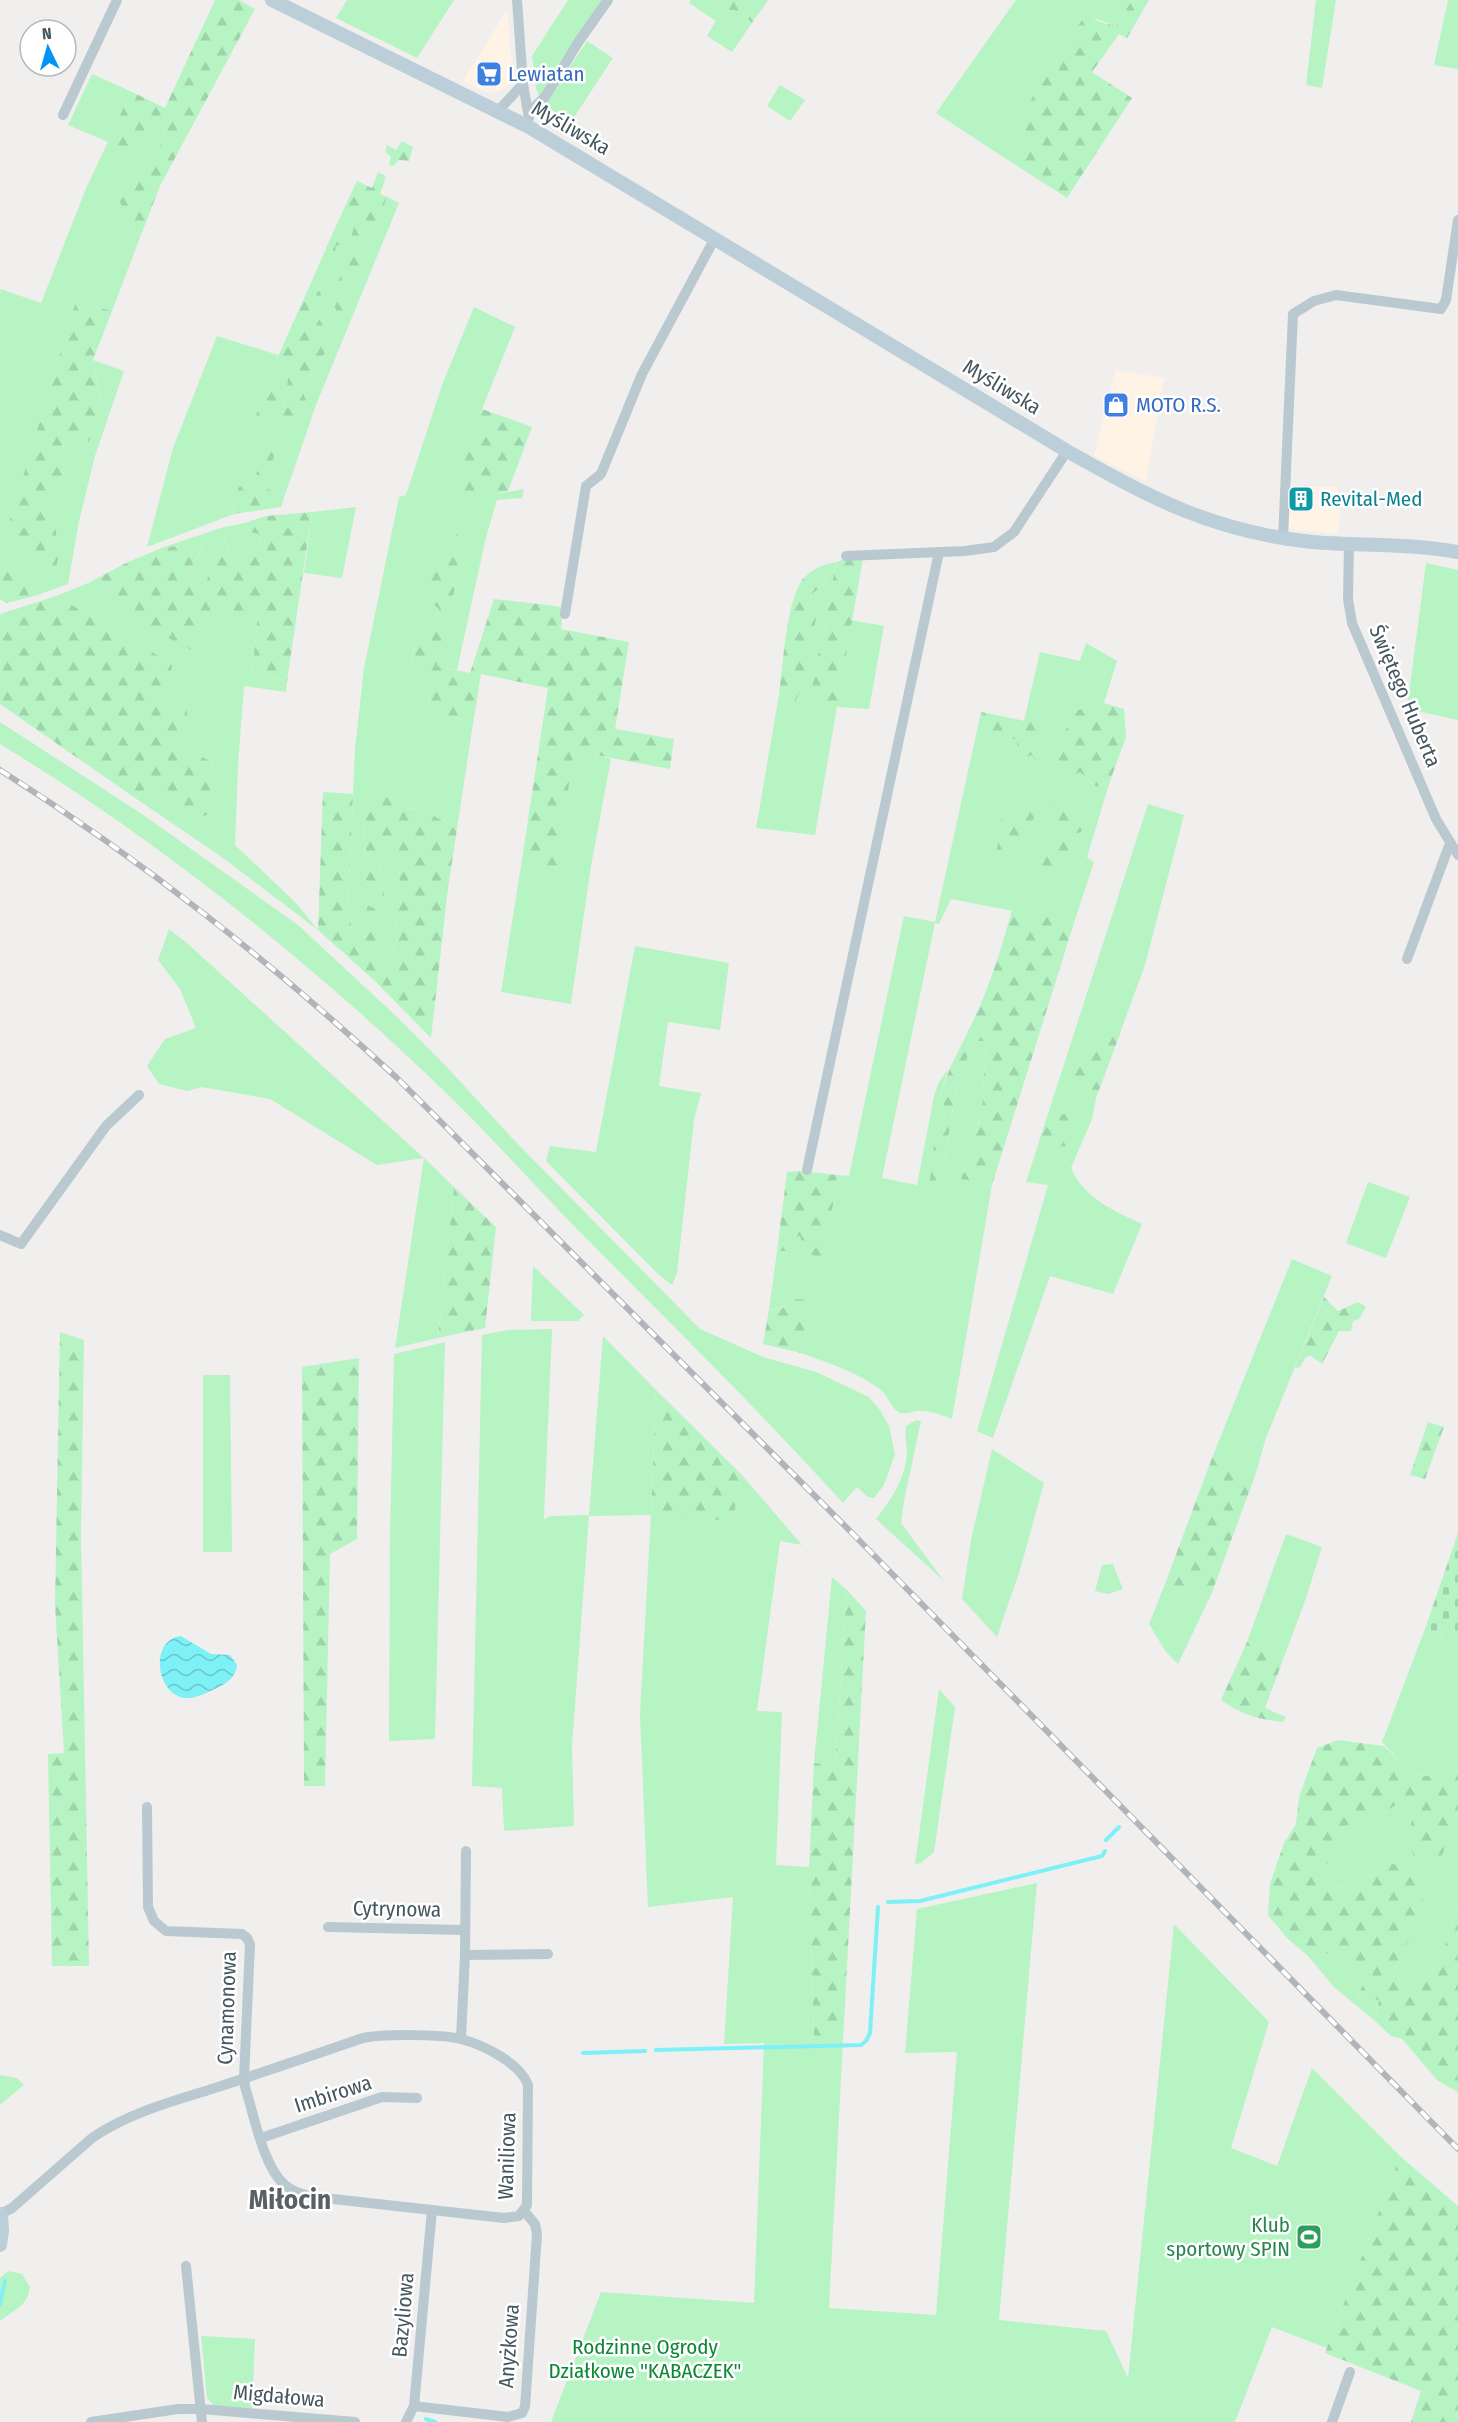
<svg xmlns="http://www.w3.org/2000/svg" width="1458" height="2422" font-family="'Fira Sans Condensed',sans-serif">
<defs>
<pattern id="forest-firs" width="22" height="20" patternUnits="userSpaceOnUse" patternTransform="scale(1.5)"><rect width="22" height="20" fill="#b7f4c4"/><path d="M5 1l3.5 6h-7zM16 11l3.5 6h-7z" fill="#9fd3ab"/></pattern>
<pattern id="cemetery-stones" width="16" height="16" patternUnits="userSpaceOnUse" patternTransform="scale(1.5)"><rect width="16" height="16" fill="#b7f4c4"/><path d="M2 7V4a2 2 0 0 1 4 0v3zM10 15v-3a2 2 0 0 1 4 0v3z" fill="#9fd3ab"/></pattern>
<pattern id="water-waves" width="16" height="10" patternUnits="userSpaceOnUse" patternTransform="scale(1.5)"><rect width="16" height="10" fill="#7ef1f6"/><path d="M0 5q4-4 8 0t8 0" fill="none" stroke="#69c6ca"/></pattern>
</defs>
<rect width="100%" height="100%" fill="#f1eeee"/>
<!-- commercial -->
<g fill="#fef3e5">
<polygon points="507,10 513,76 508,86 501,90 494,93 485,92 463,81"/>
<polygon points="1116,370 1164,378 1146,481 1094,456"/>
<polygon points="1280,485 1320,487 1337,486 1340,512 1338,534 1278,528"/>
</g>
<!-- green -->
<g fill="#b7f4c4">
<polygon points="347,0 454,0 417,58 336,18"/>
<polygon points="568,0 604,0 539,97 536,88 532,56"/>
<polygon points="691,0 717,0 716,7 741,12 752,23 732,52 707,36 716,21 689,3"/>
<polygon points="1016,0 1132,0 1116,26 1085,15 1020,126 1020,151 1014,164 936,113"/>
<polygon points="1316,0 1336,0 1322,88 1306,85"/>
<polygon points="1448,0 1458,0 1458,69 1434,65"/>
<polygon points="587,41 613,58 563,134 543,108"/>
<path d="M92 74 130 91 114 130 130 162 153 133 166 130 147 177 129 231 141 235 112 311 76 301 5 539 44 513 62 476 64 432 89 442 101 403 93 360 124 371 95 456 79 521 68 584 35 596C28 579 18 570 0 570V294L1 289 41 303 87 186 108 142 68 125Z"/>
<polygon points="780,85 805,100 790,121 767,106"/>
<polygon points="387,197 399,203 316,405 285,495 250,483 233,501 234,514 147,547 173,448 217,336 278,355 276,361 289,371 283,416 325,353 318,319 325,303 313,278 342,213 357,220 333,302 337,313 349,294 342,285 345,278 365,255 368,240 376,229"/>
<polygon points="474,307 515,327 482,409 491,495 524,489 522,498 497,500 486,537 457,670 436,666 466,539 457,533 441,558 439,608 432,628 414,646 412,669 430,687 429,709 473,724 457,829 420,808 406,809 390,797 363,821 366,880 374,895 384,893 379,879 380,857 391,852 400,864 399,893 394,889 392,908 399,939 393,945 391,958 381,959 366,938 352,929 348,908 355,749 364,668 399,497 406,495 442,385"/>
<polygon points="356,507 342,578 304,573 312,512"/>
<path d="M245 523 250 532 259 533 260 544 254 551 243 550 231 556 224 537C211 552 208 571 206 590L199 593 186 577 203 546 164 547 224 527Z"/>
<polygon points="836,562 824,628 829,638 825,651 837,706 851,620 884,626 869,709 837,707 815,835 756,828 779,695 794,703 816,618 811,595 825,583 827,564"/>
<polygon points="1426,563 1458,570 1458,720 1407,709"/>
<path d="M88 583 115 590 195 651 200 619 233 613H258L252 675 287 681 286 692 244 686 238 765 235 845 297 904 318 930 219 855 135 798 148 788 186 822 217 805 210 782 213 762 176 745C176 711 157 677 143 646L128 647 111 637 114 630 56 596Z"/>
<path d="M1086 643 1117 661 1104 703 1074 711 1080 772 1097 787 1110 781 1087 857 1094 862 1074 923 951 899 939 924 935 923 882 1178 917 1185 934 1096 939 1082 948 1069 940 1095 947 1113 935 1136 941 1181 958 1078 975 1041H986L982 1112 961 1179 992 1185 952 1419C941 1415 929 1410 916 1411 910 1412 904 1415 898 1412 891 1407 888 1396 881 1390 859 1373 827 1362 801 1353L815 1300 769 1310 777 1251H788L791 1238 800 1236 805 1252 825 1262 837 1175 849 1176 904 916 935 922 981 712 1024 721 1040 652 1080 661Z"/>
<path d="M0 722 142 814 298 925 396 1016 445 1065 512 1138 700 1329 763 1357 816 1372 869 1397 880 1410 889 1426 895 1454 884 1485 874 1498 868 1497 857 1487 843 1503C757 1408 666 1319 576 1228 531 1182 488 1133 441 1088 307 959 159 841 0 744Z"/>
<polygon points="574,750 611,759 591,866 571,1004 501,992 523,853 556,871"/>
<path d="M1148 804 1184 815 1145 965 1096 1098 1092 1119 1071 1168C1084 1198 1114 1211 1142 1224L1113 1294 1050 1276 993 1438 977 1431 1048 1185 1026 1182Z"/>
<polygon points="169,929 188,944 424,1158 454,1187 438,1338 395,1348 424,1158 377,1165 270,1099 202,1087 187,1091 159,1084 147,1066 165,1039 196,1028 180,989 158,960"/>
<polygon points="635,946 729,963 720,1030 668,1022 659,1086 701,1093 694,1120 677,1273 672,1285 658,1274 546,1161 550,1146 596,1152"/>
<polygon points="1368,1182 1410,1197 1386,1258 1346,1243"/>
<polygon points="1292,1259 1332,1276 1266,1438 1255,1476 1212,1458"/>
<polygon points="533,1266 584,1315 578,1321 531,1321"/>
<polygon points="552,1329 544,1519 551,1516 589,1515 603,1336 656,1390 651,1514 733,1521 741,1474 802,1545 780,1541 757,1711 782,1712 776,1865 809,1867 814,2040 843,2041 829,2308 936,2315 957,2052 905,2053 917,1909 1037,1883 999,2320 1106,2331 1128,2378 1174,1924 1269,2022 1231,2148 1277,2166 1312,2068 1400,2156 1327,2348 1272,2327 1235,2422 551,2422 601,2292 754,2303 764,2043 724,2044 733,1897 648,1907 640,1713 651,1515 589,1516 572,1746 574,1826 504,1831 502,1788 472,1786 482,1335 508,1330"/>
<polygon points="445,1342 435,1739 389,1741 390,1536 394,1354"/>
<polygon points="203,1375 230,1375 232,1552 203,1552"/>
<path d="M916 1420 921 1421 904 1501 901 1523 944 1581 876 1519C891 1500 905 1479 907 1454 907 1444 904 1436 906 1426Z"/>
<polygon points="992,1449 1044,1483 1020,1570 997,1637 962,1599 971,1540"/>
<polygon points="1286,1534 1322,1547 1306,1598 1284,1657 1247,1642"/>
<polygon points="1113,1564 1123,1589 1108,1594 1095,1591 1102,1565"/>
<polygon points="832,1577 847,1590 835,1764 814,1763"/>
<polygon points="1165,1584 1211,1595 1178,1664 1166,1652 1149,1624"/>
<polygon points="1425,1629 1458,1639 1458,1773 1439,1777 1413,1775 1382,1742"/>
<polygon points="939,1689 955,1707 934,1852 921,1863 915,1864"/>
<path d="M1403 1800 1456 1823 1458 1820V1907L1444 1948 1429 1977 1400 1982 1396 1968 1417 1920 1388 1862C1370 1879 1360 1884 1335 1888L1321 1870 1338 1852 1343 1828 1360 1819 1378 1817Z"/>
<polygon points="1333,1953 1376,1969 1362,1986 1358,1996 1379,1999 1375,2021 1334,1987 1308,1956"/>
<polygon points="0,2075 17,2078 24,2085 0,2105"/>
<polygon points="8,2271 22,2274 30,2287 28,2296 22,2305 0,2321 0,2278"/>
<polygon points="201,2336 255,2339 252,2409 214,2406 207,2398"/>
</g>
<!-- forest -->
<g fill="url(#forest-firs)">
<polygon points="215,0 239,0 255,9 160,186 141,235 129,231 120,201 133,178 147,177 166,130 153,133 130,162 112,157 114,130 130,91 165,108"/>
<polygon points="717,0 768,0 752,23 741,12 716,7"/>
<polygon points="1132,0 1149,0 1127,38 1119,34 1092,72 1132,98 1067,198 1014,164 1020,151 1020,126 1035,91 1086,14 1100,22 1116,26"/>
<polygon points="402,141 413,147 409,161 399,160 393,166 389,165 391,157 385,151 387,145 396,150"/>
<polygon points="378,172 386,177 380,194 387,197 376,229 368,240 365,255 355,277 345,278 342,285 349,294 345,310 337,313 333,302 356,220 342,213 357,181 372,188"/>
<polygon points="338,222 346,231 342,243 335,247 337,256 334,258 326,248"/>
<polygon points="313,278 325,303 319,319 327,332 325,353 301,389 306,400 295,430 287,429 283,416 289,371 276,361"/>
<polygon points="76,301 112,311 93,360 101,404 89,442 64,432 62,476 44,513 55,525 59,553 55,573 4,540"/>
<polygon points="273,370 283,383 265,430 253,424"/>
<polygon points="482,409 532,427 508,491 491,495 454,492"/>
<polygon points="268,448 275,453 272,463 280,472 274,483 256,474"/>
<polygon points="250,483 285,495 281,507 234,514 233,501 239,487"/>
<path d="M312 512 287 681 252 675 258 613H233L200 619 195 652 118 611 115 590 88 583 128 562 164 547 203 545 186 577 196 582 199 593 206 590C208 571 211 552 223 536L231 556 243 550 254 551 260 544 259 534 250 532 245 523 266 516Z"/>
<polygon points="458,532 466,539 437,666 470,673 494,599 563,607 561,629 629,642 615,729 674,739 670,769 574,751 556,872 523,853 548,688 481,674 473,724 429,709 430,687 412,669 414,646 432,628 439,609 427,599 426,576 431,563 441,558"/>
<polygon points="848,558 863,558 837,706 809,707 818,654 825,650 828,638 824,628 836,562"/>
<path d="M827 564 825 583 811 595 816 618 806 679 794 704 779 695C783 666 786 601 803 579 810 571 818 567 827 564Z"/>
<path d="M0 570C18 570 28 579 35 596L6 603 0 599Z"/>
<polygon points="56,596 115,630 112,637 128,647 143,646 172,665 167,702 187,709 188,725 176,733 176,745 213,762 210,782 217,805 209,814 186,822 148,788 135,798 0,704 0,614"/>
<polygon points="1104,703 1124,709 1126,737 1110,781 1097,787 1080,772 1067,779 1054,768 1054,756 1074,711"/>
<polygon points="981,712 1024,721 1036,715 1046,730 1041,747 1046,758 1038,765 1032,755 1018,760 1017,740 993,732"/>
<polygon points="323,792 353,794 348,908 352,929 365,938 367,905 381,912 382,959 391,958 393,945 399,939 392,908 394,888 399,892 400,864 391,853 385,858 380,857 379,879 384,893 383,902 374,895 366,880 363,821 376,799 390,797 406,809 420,808 457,829 448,888 431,1038 375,981 318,930"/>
<polygon points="1049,805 1086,817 1081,832 1071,835 1071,853 1059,852 1050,872 1043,870 1037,856 1044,838 1058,840"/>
<polygon points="1036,808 1029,837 1021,848 997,850 1002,813"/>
<path d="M1012 910 1074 923 992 1185 961 1179 982 1112 986 1041H975L958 1078 941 1181H930L935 1136 947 1113 940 1095C949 1066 960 1049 972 1023 990 987 1001 949 1012 910Z"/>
<polygon points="1121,1031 1099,1090 1068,1089 1064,1079 1080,1062 1089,1059 1104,1032"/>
<polygon points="1065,1114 1074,1124 1066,1146 1056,1147 1053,1153 1045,1155 1041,1137 1048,1117"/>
<polygon points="801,1171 837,1175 825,1262 805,1252 800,1236 791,1238 788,1251 777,1251 787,1172"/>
<polygon points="454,1187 496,1227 485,1328 438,1338"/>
<polygon points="1324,1297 1338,1311 1358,1302 1366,1307 1359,1319 1353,1321 1351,1331 1339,1331 1322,1364 1311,1356 1306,1357 1300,1367 1295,1368"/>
<polygon points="794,1299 815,1300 801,1353 763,1344 769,1310 786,1307"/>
<polygon points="60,1332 84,1340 81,1536 89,1966 52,1966 48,1754 64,1753 55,1604"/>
<polygon points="359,1358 357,1539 330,1554 325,1786 304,1786 302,1367"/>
<polygon points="656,1390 741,1474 733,1521 651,1515"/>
<polygon points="1428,1422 1444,1427 1425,1479 1410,1475"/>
<polygon points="1212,1458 1255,1476 1211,1595 1165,1584"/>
<polygon points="847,1590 866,1611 843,2041 814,2041 809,1867 814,1763 835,1764"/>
<path d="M1247 1642 1284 1657 1265 1708 1286 1717 1283 1722C1256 1719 1243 1715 1221 1700Z"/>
<path d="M1338 1740 1384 1746 1414 1775 1439 1777 1458 1773V1820L1441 1857 1418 1863C1405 1841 1408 1829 1417 1807L1403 1800 1378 1817 1360 1819 1343 1828 1338 1852 1321 1870 1336 1888C1360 1884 1370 1879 1388 1862L1411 1871 1426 1887 1417 1920 1396 1968 1400 1982 1429 1977 1444 1948 1458 1907V2092L1438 2081 1402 2039 1391 2036 1375 2021 1379 2000 1358 1997 1362 1986 1375 1969 1333 1953 1308 1956 1287 1938 1268 1915 1270 1884 1284 1843 1296 1824 1299 1797 1317 1748Z"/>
<polygon points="1400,2156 1458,2206 1458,2422 1411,2422 1421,2391 1325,2353"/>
</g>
<!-- cemetery -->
<polygon fill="url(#cemetery-stones)" points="1458,1533 1458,1639 1425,1629"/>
<!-- water -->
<path fill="url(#water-waves)" d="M181 1636 211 1654 230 1655 237 1665C236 1677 227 1683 217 1688 208 1692 199 1697 190 1698 157 1701 147 1640 181 1636Z"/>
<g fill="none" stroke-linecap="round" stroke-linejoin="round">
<!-- stream -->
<g stroke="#7ef1f6" stroke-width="4">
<polyline points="1106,1840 1119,1827"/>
<polyline points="888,1902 920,1901 1102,1856 1105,1851"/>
<polyline points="656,2050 861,2045 866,2041 870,2033 878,1907"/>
<polyline points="583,2053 645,2051"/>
<polyline points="0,2304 5,2281"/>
<polyline points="426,2419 435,2422"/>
</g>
<!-- street -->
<g stroke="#bac9cf" stroke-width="10">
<polyline points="517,0 523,84 529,118"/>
<polyline points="498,111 523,84"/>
<polyline points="529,112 545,97 579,41 608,0"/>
<polyline points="63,115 117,0"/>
<polyline points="1283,538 1293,314 1314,301 1336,295 1441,309 1446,300 1458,220"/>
<polyline points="1349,543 1348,599 1352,623 1436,819 1458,855"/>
<polyline points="846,556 965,551 994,547 1014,532 1067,451"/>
<polyline points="565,614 586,486 601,474 642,374 715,238"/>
<polyline points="1407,959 1450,843"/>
<polyline points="807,1170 939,552"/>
<polyline points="0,1235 21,1244 106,1126 139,1095"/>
<polyline points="328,1927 465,1930"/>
<polyline points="465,1955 548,1954"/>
<polyline points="461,2039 465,1955 466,1851"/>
<polyline points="261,2138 382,2097 417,2098"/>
<path d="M0 2212 1 2214 12 2208 92 2138C128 2113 173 2101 215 2088 264 2072 313 2055 363 2038 383 2034 441 2034 461 2039 484 2045 520 2063 528 2085L527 2205 519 2216 504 2218 315 2197C304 2195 293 2192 285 2185 263 2167 254 2114 245 2087L244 2078 250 1944 247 1938 242 1934 166 1931 154 1921 148 1907 147 1807"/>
<polyline points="186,2266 202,2422"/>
<polyline points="414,2406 508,2417 522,2413 525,2407 537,2234 535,2224 524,2211"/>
<polyline points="91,2422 178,2409 201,2409 355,2422"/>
<polyline points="406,2422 414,2406 432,2210"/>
<polyline points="1332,2422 1350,2372"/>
</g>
<!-- secondary -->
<g stroke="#bcced8" stroke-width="14">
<path d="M272 0 529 127 1067 451C1151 498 1213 532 1312 542 1361 546 1409 543 1458 552"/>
<polyline points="0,2245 2,2231 1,2214"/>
</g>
<!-- rail casing -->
<g stroke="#afb5ba" stroke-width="6">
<path id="rail" d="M0 770C145 862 271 962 397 1078L852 1533 1458 2149"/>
</g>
<!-- rail -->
<use href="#rail" stroke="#fff" stroke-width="4" stroke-dasharray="11" stroke-linecap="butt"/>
</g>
<!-- icons -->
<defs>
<g id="supermarket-square" transform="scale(1.35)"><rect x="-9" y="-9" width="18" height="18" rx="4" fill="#3f7fe0" stroke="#fff"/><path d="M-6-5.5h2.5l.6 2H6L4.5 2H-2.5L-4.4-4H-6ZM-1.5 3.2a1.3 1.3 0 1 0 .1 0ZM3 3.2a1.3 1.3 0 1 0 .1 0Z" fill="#fff"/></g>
<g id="shop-square" transform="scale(1.35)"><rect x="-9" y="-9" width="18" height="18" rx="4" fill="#3f7fe0" stroke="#fff"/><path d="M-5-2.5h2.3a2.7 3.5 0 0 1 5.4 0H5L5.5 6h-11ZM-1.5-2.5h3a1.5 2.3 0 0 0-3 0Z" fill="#fff"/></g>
<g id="building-square" transform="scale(1.35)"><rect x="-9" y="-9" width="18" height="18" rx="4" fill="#0f9aa8" stroke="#fff"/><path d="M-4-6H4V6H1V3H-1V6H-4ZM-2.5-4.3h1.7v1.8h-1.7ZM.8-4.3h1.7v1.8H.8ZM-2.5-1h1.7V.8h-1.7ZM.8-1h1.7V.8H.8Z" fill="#fff"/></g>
<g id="stadium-square" transform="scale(1.35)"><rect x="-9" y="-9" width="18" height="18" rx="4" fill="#2e9e5b" stroke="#fff"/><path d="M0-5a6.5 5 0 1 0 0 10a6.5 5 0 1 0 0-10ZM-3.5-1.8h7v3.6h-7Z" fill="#fff"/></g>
</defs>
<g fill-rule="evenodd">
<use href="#supermarket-square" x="489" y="74"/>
<use href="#shop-square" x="1116" y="405"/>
<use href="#building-square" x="1301" y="499"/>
<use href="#stadium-square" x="1309" y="2237"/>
</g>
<g text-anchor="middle" stroke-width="5" stroke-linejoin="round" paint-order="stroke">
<!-- shop labels -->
<g font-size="21" fill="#366cbe" stroke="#fff" text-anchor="start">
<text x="508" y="81">Lewiatan</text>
<text x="1136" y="412">MOTO R.S.</text>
</g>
<!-- street labels -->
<g font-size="21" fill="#44565e" stroke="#fff">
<text transform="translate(571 128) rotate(30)" y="7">Myśliwska</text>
<text transform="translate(1002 387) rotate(31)" y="7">Myśliwska</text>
<text transform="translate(1405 696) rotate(67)" y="7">Świętego Huberta</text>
<text transform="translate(397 1909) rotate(1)" y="7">Cytrynowa</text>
<text transform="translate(227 2008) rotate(-88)" y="7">Cynamonowa</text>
<text transform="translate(333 2094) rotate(-18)" y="7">Imbirowa</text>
<text transform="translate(507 2156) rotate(-88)" y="7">Waniliowa</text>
<text transform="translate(403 2315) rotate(-85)" y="7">Bazyliowa</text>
<text transform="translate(509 2346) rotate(-86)" y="7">Anyżkowa</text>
<text transform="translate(279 2396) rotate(5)" y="7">Migdałowa</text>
</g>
<!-- culture labels -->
<g font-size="21" fill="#0d838f" stroke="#fff" text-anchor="start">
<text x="1320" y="506">Revital-Med</text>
</g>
<!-- leisure labels -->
<g font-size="21" fill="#27864d" stroke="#fff" text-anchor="end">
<text x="1290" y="2232">Klub<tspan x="1290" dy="24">sportowy SPIN</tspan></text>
</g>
<!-- park labels -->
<g font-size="21" fill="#0c8835" stroke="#fff">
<text x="645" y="2354">Rodzinne Ogrody<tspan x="645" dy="24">Działkowe "KABACZEK"</tspan></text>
</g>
<!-- district labels -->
<g font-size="27" font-weight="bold" fill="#5a6064" stroke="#fff">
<text x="290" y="2209">Miłocin</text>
</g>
</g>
<!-- north arrow -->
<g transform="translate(48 48) rotate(355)"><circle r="28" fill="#ffffff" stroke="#b4bbbf" stroke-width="1.5"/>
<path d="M0-4.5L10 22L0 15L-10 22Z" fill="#0395f6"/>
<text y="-9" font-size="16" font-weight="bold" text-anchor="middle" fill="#44565e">N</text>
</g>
</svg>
